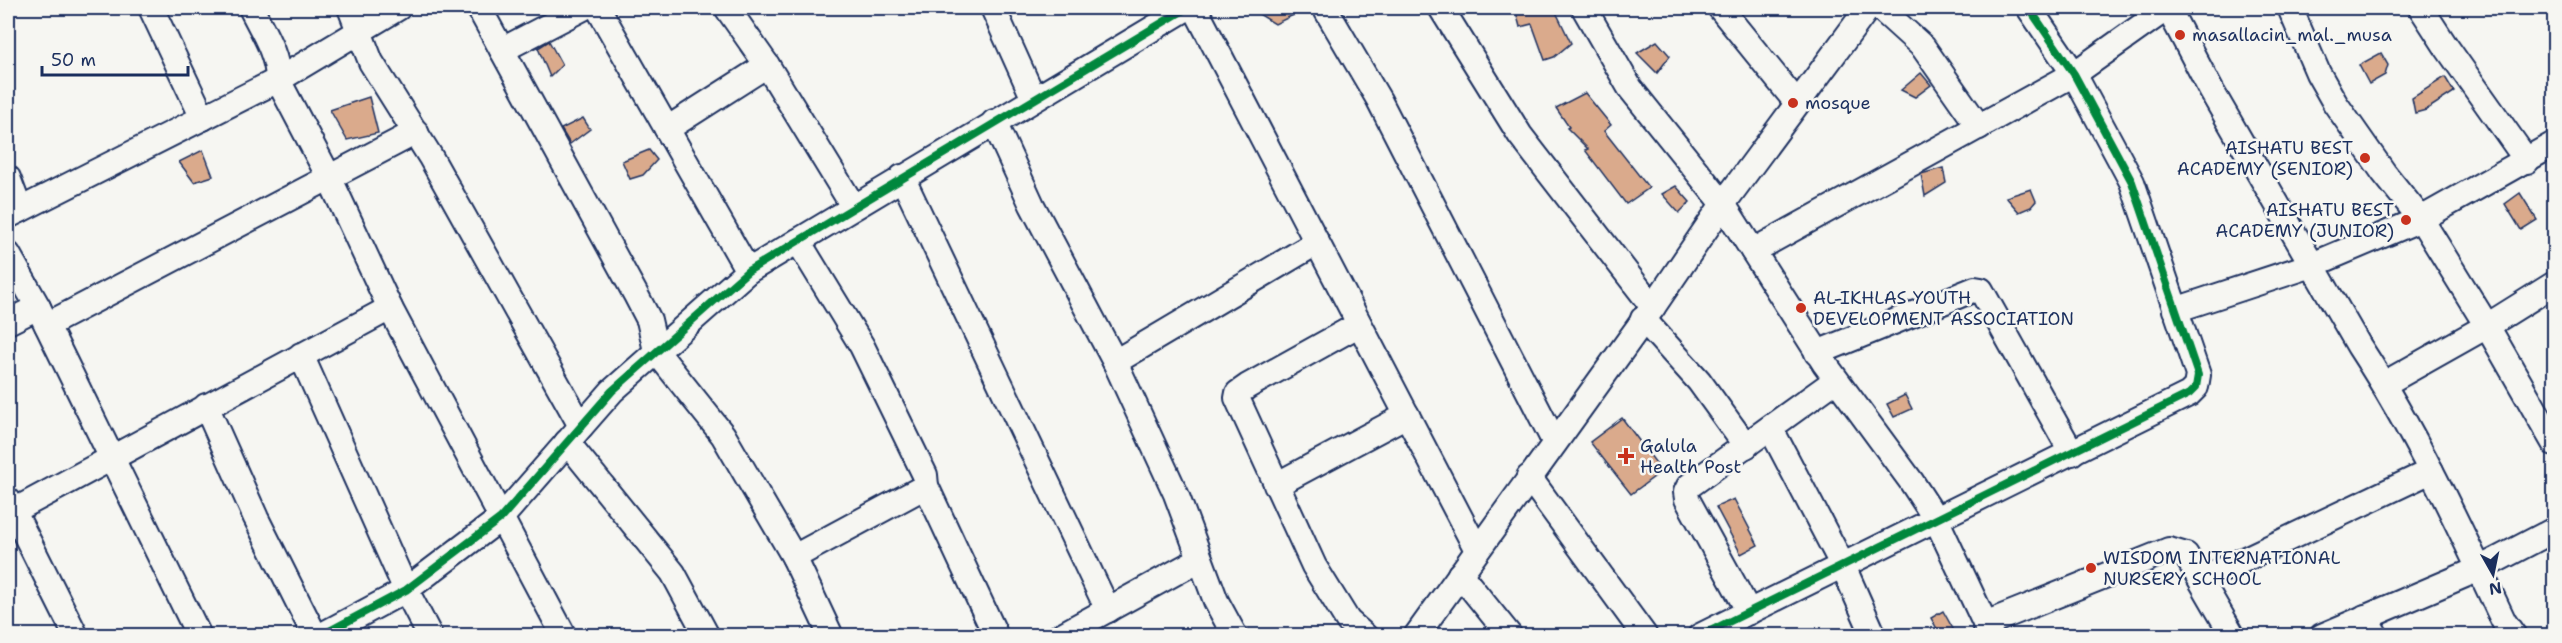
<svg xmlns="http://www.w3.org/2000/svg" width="2562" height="643" font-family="'Shantell Sans',sans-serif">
<rect width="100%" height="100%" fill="#f6f6f2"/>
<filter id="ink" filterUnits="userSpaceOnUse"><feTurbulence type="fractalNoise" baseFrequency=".0167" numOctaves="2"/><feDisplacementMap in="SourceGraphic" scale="12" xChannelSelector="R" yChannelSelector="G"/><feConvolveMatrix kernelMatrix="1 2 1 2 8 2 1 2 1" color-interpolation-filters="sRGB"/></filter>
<g filter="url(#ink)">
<!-- building -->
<g fill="#daaa8c" stroke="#1b2f5e" stroke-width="1.5">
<polygon points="1249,8 1308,8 1275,24"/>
<polygon points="1515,8 1554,8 1571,43 1554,57 1545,60 1532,24 1520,27"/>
<polygon points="549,41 562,65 550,77 538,48"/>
<polygon points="1657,41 1670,56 1657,73 1637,53"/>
<polygon points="2381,53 2388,65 2385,75 2369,84 2359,65"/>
<polygon points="1921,73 1931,85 1915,97 1901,90"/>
<polygon points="2445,77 2454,92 2426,110 2415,113 2412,98"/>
<polygon points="1585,93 1611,125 1604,131 1649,188 1626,204 1585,150 1588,149 1567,128 1569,127 1556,108"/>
<polygon points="369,97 378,133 347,140 330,110"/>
<polygon points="583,118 590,129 570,144 561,129"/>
<polygon points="203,150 213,176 194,182 179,162"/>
<polygon points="649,150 657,160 643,175 630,179 622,161"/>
<polygon points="1943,168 1946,183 1925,196 1921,174"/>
<polygon points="1676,186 1690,202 1679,213 1662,194"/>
<polygon points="2031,189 2036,201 2031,207 2019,212 2006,197"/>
<polygon points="2520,193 2537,220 2521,230 2505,204"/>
<polygon points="1905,395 1912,409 1894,417 1887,404"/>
<polygon points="1622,418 1662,471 1631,494 1590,442"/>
<polygon points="1734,499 1758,545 1741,554 1716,507"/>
<polygon points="1943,611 1957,636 1941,636 1931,618"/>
</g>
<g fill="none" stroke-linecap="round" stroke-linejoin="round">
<!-- minor casing -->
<g stroke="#1b2f5e" stroke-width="28">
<g id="minor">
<polyline points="151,8 203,118"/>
<path d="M251 8C262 30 278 54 278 80L330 179 390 308 564 636"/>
<polyline points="350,8 371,62 430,156 581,426"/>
<polyline points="479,8 636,295 649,320 656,351 723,435 794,557 831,636"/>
<polyline points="598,8 748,271"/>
<polyline points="727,8 767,65 853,206"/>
<polyline points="993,8 1034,99"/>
<polyline points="1195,8 1477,550"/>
<polyline points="1325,8 1379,100 1554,441"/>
<polyline points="1441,8 1520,135 1653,307"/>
<polyline points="1584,8 1630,88 1723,204 1825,364 1911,481 1937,521 1991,636"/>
<polyline points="1720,8 1797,103"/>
<polyline points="1880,8 1923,47 1979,127"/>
<path d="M2168 8 2211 90 2359 346C2416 433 2460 528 2504 622L2514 636"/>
<polyline points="2290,8 2318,73 2335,103 2384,173 2421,219 2487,326 2554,443"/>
<polyline points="2421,8 2445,45 2527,161"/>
<polyline points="502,50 583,8"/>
<polyline points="994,122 1032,205 1115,362 1176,494 1216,601 1235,636"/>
<polyline points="667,129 767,65"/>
<polyline points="902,177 1108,610"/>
<polyline points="8,178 20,210"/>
<polyline points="8,216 278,80 398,8"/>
<polyline points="798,241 862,346 925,475 926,486 996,636"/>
<polyline points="1753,251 2074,74 2167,8"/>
<polyline points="8,254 38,307 199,636"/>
<polyline points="2175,310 2312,265 2421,219 2554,144"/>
<polyline points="1643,319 1699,381 1746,446"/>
<polyline points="8,322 38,307"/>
<polyline points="47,325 416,132"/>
<polyline points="1358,325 1248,386 1238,393 1237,398 1314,566 1348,621 1365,636"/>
<polyline points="1817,353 1975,289 1981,290 2072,453"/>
<polyline points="301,355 406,590 430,636"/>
<polyline points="1115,362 1316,243"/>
<polyline points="2384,384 2487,326 2554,284"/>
<polyline points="206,406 256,518 315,636"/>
<polyline points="1771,429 1843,566 1874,636"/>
<polyline points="567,442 673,573 707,636"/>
<polyline points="1529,477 1645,636"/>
<polyline points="1276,485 1407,415"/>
<polyline points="8,500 76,636"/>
<polyline points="8,514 390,308"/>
<polyline points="794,557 926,486"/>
<polyline points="1460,574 1510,636"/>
<polyline points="2201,580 2431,471"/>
<polyline points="1749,612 1687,499 1686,492 1689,486 1836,380"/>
<polyline points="2365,617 2376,636"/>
<polyline points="1985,624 2169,550 2186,555 2233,636"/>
<polyline points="320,636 406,590 501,518 612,391 748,271 1187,8"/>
<polyline points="1060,636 1200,559"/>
<polyline points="1416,636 1653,307 1723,204 1868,8"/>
<polyline points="1700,636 2189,394 2196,387 2198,375 2132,182 2074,74 2029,8"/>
<polyline points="2322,636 2479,569 2554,530"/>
</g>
</g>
<!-- minor -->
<use href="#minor" stroke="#f6f6f2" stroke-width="24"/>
<!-- cycleway casing -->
<g stroke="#f6f6f2" stroke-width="11">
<g id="cycleway">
<polyline points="320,636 406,590 501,518 612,391 748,271 1187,8"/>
<polyline points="1700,636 2189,394 2196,387 2198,375 2132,182 2074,74 2029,8"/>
</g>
</g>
<!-- cycleway -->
<use href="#cycleway" stroke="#00873e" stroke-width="8"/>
</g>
</g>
<!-- markers -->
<g fill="#c8321e" stroke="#f6f6f2" stroke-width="2">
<circle cx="2180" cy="35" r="6"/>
<circle cx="1793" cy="103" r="6"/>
<circle cx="2365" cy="158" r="6"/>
<circle cx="2406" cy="220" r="6"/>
<circle cx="1801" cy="308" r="6"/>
<path d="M1623 447h6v6h6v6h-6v6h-6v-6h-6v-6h6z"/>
<circle cx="2091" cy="568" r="6"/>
</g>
<g text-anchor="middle" stroke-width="5" stroke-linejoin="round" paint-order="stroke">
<!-- poi labels -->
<g font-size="18" fill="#1b2f5e" stroke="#f6f6f2" text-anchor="start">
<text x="2192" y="41">masallacin_mal._musa</text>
<text x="1805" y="109">mosque</text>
<text x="2353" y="154" text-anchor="end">AISHATU BEST<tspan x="2353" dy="21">ACADEMY (SENIOR)</tspan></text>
<text x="2394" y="216" text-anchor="end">AISHATU BEST<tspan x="2394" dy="21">ACADEMY (JUNIOR)</tspan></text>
<text x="1813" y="304">AL-IKHLAS YOUTH<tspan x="1813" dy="21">DEVELOPMENT ASSOCIATION</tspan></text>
<text x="1640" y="452">Galula<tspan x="1640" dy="21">Health Post</tspan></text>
<text x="2103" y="564">WISDOM INTERNATIONAL<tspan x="2103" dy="21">NURSERY SCHOOL</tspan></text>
</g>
</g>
<!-- margin -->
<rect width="2562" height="643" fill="none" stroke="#f6f6f2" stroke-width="30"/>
<rect x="15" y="15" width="2532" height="613" fill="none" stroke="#1b2f5e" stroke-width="2" filter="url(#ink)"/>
<!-- north arrow -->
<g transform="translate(2493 574) rotate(171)" stroke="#f6f6f2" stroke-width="4.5" paint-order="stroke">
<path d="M0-4.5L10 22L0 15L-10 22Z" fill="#1b2f5e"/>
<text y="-9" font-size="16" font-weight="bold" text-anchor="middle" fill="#1b2f5e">N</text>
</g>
<!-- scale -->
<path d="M42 66v9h146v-9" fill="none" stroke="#1b2f5e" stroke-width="3"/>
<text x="51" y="66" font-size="18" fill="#1b2f5e" stroke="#f6f6f2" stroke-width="4.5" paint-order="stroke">50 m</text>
</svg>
